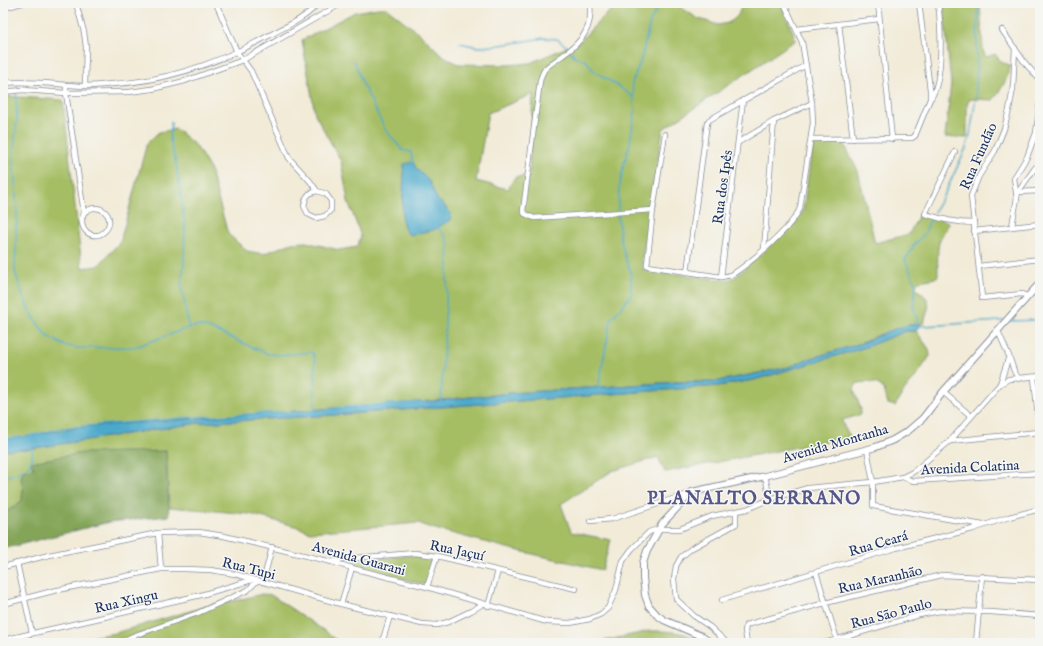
<svg xmlns="http://www.w3.org/2000/svg" width="1043" height="646" font-family="'IM FELL English',serif">
<rect width="100%" height="100%" fill="#f6f6f2"/>
<filter id="ink" filterUnits="userSpaceOnUse"><feTurbulence type="fractalNoise" baseFrequency=".025" numOctaves="2"/><feDisplacementMap in="SourceGraphic" scale="8" xChannelSelector="R" yChannelSelector="G"/><feConvolveMatrix kernelMatrix="1 2 1 2 8 2 1 2 1" color-interpolation-filters="sRGB"/></filter>
<filter id="wash" filterUnits="userSpaceOnUse"><feTurbulence type="fractalNoise" baseFrequency=".012" numOctaves="4" result="noise"/><feDisplacementMap in="SourceGraphic" scale="16" xChannelSelector="R" yChannelSelector="G"/><feGaussianBlur stdDeviation="0.9" result="paint"/><feColorMatrix in="noise" values="0 0 0 0 0 0 0 0 0 0 0 0 0 0 0 0 0 1.4 0 .05"/><feComposite in="paint" operator="in"/></filter>
<g filter="url(#wash)">
<rect width="100%" height="100%" fill="#f2ebd8"/>
<!-- green -->
<g fill="#a6be63" stroke="#607660" fill-rule="evenodd">
<path d="M620 3H674L697 18 718 25 728 23 733 20 738 15 743 3H781L796 40 663 129 642 259 643 270 727 280 735 277 793 226 803 211 813 143 843 142 858 171 875 243 909 234 920 213 948 222C947 231 944 230 941 237 936 247 938 265 938 276 930 282 921 277 916 285V289C934 302 929 304 924 323L910 325 878 335 862 343 805 360 789 367 714 382H676L511 393 431 401 81 427 3 440V96L63 100 82 268 98 266 120 242 147 143 159 132 176 129 196 146 210 169 228 234 247 251 263 254 292 243 306 242 339 250 357 247 361 236 348 201 341 161 315 114 302 40 355 12 378 8H387L420 34 442 55 458 64 508 65 530 63 579 42 603 17ZM533 94 529 176 515 177 508 189 476 181 488 113ZM413 162 416 168 429 181 437 199 447 208 403 193Z"/>
<path d="M943 3H980L983 51 986 57 995 54 1001 62 1010 65C1012 72 998 95 993 100L973 99 969 100 967 105V138L945 137 951 83Z"/>
<path d="M906 331H916L929 349 930 356 917 375 902 394 895 406 888 404C886 400 886 394 884 390 880 381 864 381 856 384L854 390 861 410 860 415 842 420 844 427 851 437 665 472 658 457 612 471 561 504 571 532 611 540 602 570 511 549 428 527 419 523 310 532 295 526 250 514 169 507 166 451 31 462 34 468 23 471 21 478 23 488 22 501 8 511 3 512V450L28 449 198 423 335 415 718 386 754 380 866 347Z"/>
<polygon points="414,555 433,559 426,585 345,564 345,562"/>
<polygon points="262,594 271,595 329,634 340,643 56,643 115,633 214,604 238,600"/>
<path d="M649 631C667 631 687 631 702 643H595Z"/>
</g>
<!-- forest -->
<polygon fill="#84a559" stroke="#506a5c" points="166,451 169,516 109,522 3,549 3,512 8,511 22,501 23,488 21,478 23,471 34,468 31,462 82,453"/>
<!-- water -->
<g fill="#4ca9ca" stroke="#346c94">
<polygon points="413,162 416,168 429,181 437,199 451,213 450,220 434,230 409,235 405,230 402,220 404,164"/>
<polygon points="921,324 916,331 906,331 866,347 754,380 718,386 335,415 198,423 28,449 3,450 3,440 81,427 431,401 511,393 676,382 714,382 789,367 805,360 862,343 894,329 910,325"/>
</g>
<g fill="none" stroke-linecap="round" stroke-linejoin="round">
<!-- stream -->
<g stroke="#4ca9ca" stroke-width="1.5">
<polyline points="460,43 478,47 494,46 544,38 557,39 570,49"/>
<polyline points="571,51 574,56 586,61 594,71 615,84 633,97"/>
<polyline points="354,61 364,87 385,129 402,150 411,152 413,163"/>
<polyline points="16,93 17,119 13,159 17,209 15,272 26,304 38,324 46,335 63,345 77,348 135,347 185,329 198,326 209,328 268,354 283,355 311,352 313,353 315,360 315,410"/>
<polyline points="171,122 170,140 177,168 185,225 184,265 181,284 189,328"/>
<polyline points="618,210 619,189 624,164 629,147 635,111 632,83 641,60 650,22 660,3"/>
<polyline points="934,212 946,191 966,148 970,135 976,97 978,8 977,3"/>
<polyline points="437,227 445,235 449,244 441,401"/>
<polyline points="1010,321 1040,320"/>
<polyline points="917,326 917,318 914,310 913,305 916,285 905,260 914,245 925,233 931,217"/>
<path d="M918 326C947 325 975 322 1004 321"/>
<polyline points="598,389 611,319 631,295 631,272 626,260 620,237 618,214"/>
<polyline points="332,408 424,402"/>
<polyline points="3,439 25,437 61,428 193,417 288,412"/>
<path d="M3 477C21 472 35 470 32 448"/>
</g>
</g>
</g>
<g filter="url(#ink)">
<g fill="none" stroke-linecap="round" stroke-linejoin="round">
<!-- street casing -->
<g stroke="#868d9b" stroke-width="6">
<g id="street">
<polyline points="76,3 84,32 86,47 85,86"/>
<polyline points="216,3 237,52 251,71 289,158 310,181 317,191 326,194 331,201 331,210 325,216 316,218 308,214 304,206 306,198 309,194 317,191"/>
<path d="M590 3C593 28 582 42 562 56 557 60 549 64 545 69 542 73 541 77 540 81L523 211 525 214 534 218 653 210"/>
<polyline points="878,3 892,139"/>
<polyline points="3,8 22,3"/>
<polyline points="839,24 853,139"/>
<polyline points="797,29 879,19"/>
<polyline points="1002,30 1025,63 1040,80"/>
<polyline points="1015,48 1013,89 1009,110 1004,129 995,151 979,176 971,196 982,298 1022,294 1027,296"/>
<path d="M3 83C30 80 58 85 85 86 94 86 103 85 112 84 168 81 219 63 268 36 284 27 306 19 318 3"/>
<path d="M66 85V93L84 213C76 228 93 243 105 231 118 217 98 199 84 213"/>
<polyline points="3,92 23,90 66,93 129,92 152,89 185,81 243,60 342,3"/>
<path d="M931 98C944 79 941 26 938 3"/>
<path d="M665 134 653 210 647 265 648 266 721 277C725 276 730 276 733 274 751 262 792 228 800 208L813 123 812 103 802 42 784 3"/>
<polyline points="811,139 912,138 915,136 930,99 930,90 919,3"/>
<polyline points="739,142 774,121 812,103"/>
<path d="M955 152 925 214C942 219 956 223 974 223"/>
<polyline points="1018,192 1040,191"/>
<polyline points="1017,199 1014,178 1027,157 1036,133 1040,102"/>
<polyline points="1012,226 1018,192 1035,168 1040,164"/>
<polyline points="974,231 1040,224"/>
<polyline points="764,249 774,121"/>
<polyline points="979,266 1040,259"/>
<polyline points="687,272 707,123 709,120 806,65"/>
<polyline points="721,277 743,100"/>
<polyline points="998,331 1009,356 1014,371 1019,379"/>
<polyline points="1034,377 1040,439"/>
<polyline points="1000,384 1009,379 1040,376"/>
<polyline points="943,392 971,416"/>
<polyline points="950,441 1039,432"/>
<polyline points="867,449 873,482 873,506 983,525"/>
<polyline points="765,476 770,499"/>
<polyline points="903,477 913,481 1040,473"/>
<polyline points="590,521 612,519 691,493"/>
<polyline points="158,533 161,569"/>
<polyline points="332,562 342,559 415,553 437,556 576,589"/>
<polyline points="17,563 32,633"/>
<polyline points="3,567 49,555 158,533 199,532 224,536 332,562 352,568 427,587 547,622 570,623 590,619 601,614 608,608 616,590 623,561 631,550 649,532 658,529 680,529 712,516 747,509 770,499 808,488 873,482 903,477 913,472 950,441 1000,384 1009,356"/>
<polyline points="816,572 838,643"/>
<polyline points="263,582 272,547"/>
<polyline points="427,587 437,556"/>
<polyline points="722,600 896,548 973,529 1009,517 1040,509"/>
<polyline points="3,604 53,591 161,569 185,569 211,570 235,574 341,604 422,624 437,625 448,622 471,611 483,604"/>
<polyline points="341,604 352,568"/>
<polyline points="488,606 498,571"/>
<polyline points="3,640 201,595 252,580"/>
<polyline points="360,642 363,643"/>
<polyline points="119,643 133,636 198,613 248,590 257,581"/>
<polyline points="382,643 390,616"/>
<polyline points="727,643 710,627 694,616 676,599 674,579 676,566 681,557 692,548 736,524 736,512"/>
<polyline points="747,643 745,631 746,625 825,603 942,575 1040,580"/>
<polyline points="825,643 919,615 940,611 991,612 1040,616"/>
<polyline points="976,643 982,576"/>
</g>
</g>
<!-- secondary casing -->
<g stroke="#868d9b" stroke-width="8">
<polyline id="secondary" points="711,643 701,636 664,620 657,615 649,606 645,595 643,578 643,563 647,551 662,524 692,492 765,476 876,447 893,440 908,431 923,418 943,392 1040,283"/>
</g>
<!-- street -->
<use href="#street" stroke="#fff" stroke-width="4.5"/>
<!-- secondary -->
<use href="#secondary" stroke="#fff" stroke-width="6"/>
</g>
</g>
<g text-anchor="middle" stroke-width="3" stroke-linejoin="round" paint-order="stroke">
<!-- street labels -->
<g font-size="14" fill="#1b2f5e" stroke="#f6f6f2">
<text transform="translate(978 156) rotate(-66)" y="5">Rua Fundão</text>
<text transform="translate(722 187) rotate(-82)" y="5">Rua dos Ipês</text>
<text transform="translate(835 443) rotate(-16)" y="5">Avenida Montanha</text>
<text transform="translate(970 467) rotate(-3)" y="5">Avenida Colatina</text>
<text transform="translate(878 543) rotate(-16)" y="5">Rua Ceará</text>
<text transform="translate(457 550) rotate(12)" y="5">Rua Jaçuí</text>
<text transform="translate(359 558) rotate(15)" y="5">Avenida Guarani</text>
<text transform="translate(249 568) rotate(14)" y="5">Rua Tupi</text>
<text transform="translate(880 579) rotate(-13)" y="5">Rua Maranhão</text>
<text transform="translate(126 601) rotate(-13)" y="5">Rua Xingu</text>
<text transform="translate(891 613) rotate(-15)" y="5">Rua São Paulo</text>
</g>
<!-- district labels -->
<g font-size="18" font-weight="bold" letter-spacing="1" fill="#56568b" stroke="#f6f6f2">
<text x="754" y="504">PLANALTO SERRANO</text>
</g>
</g>
<!-- margin -->
<rect width="1043" height="646" fill="none" stroke="#f6f6f2" stroke-width="16"/>
</svg>
